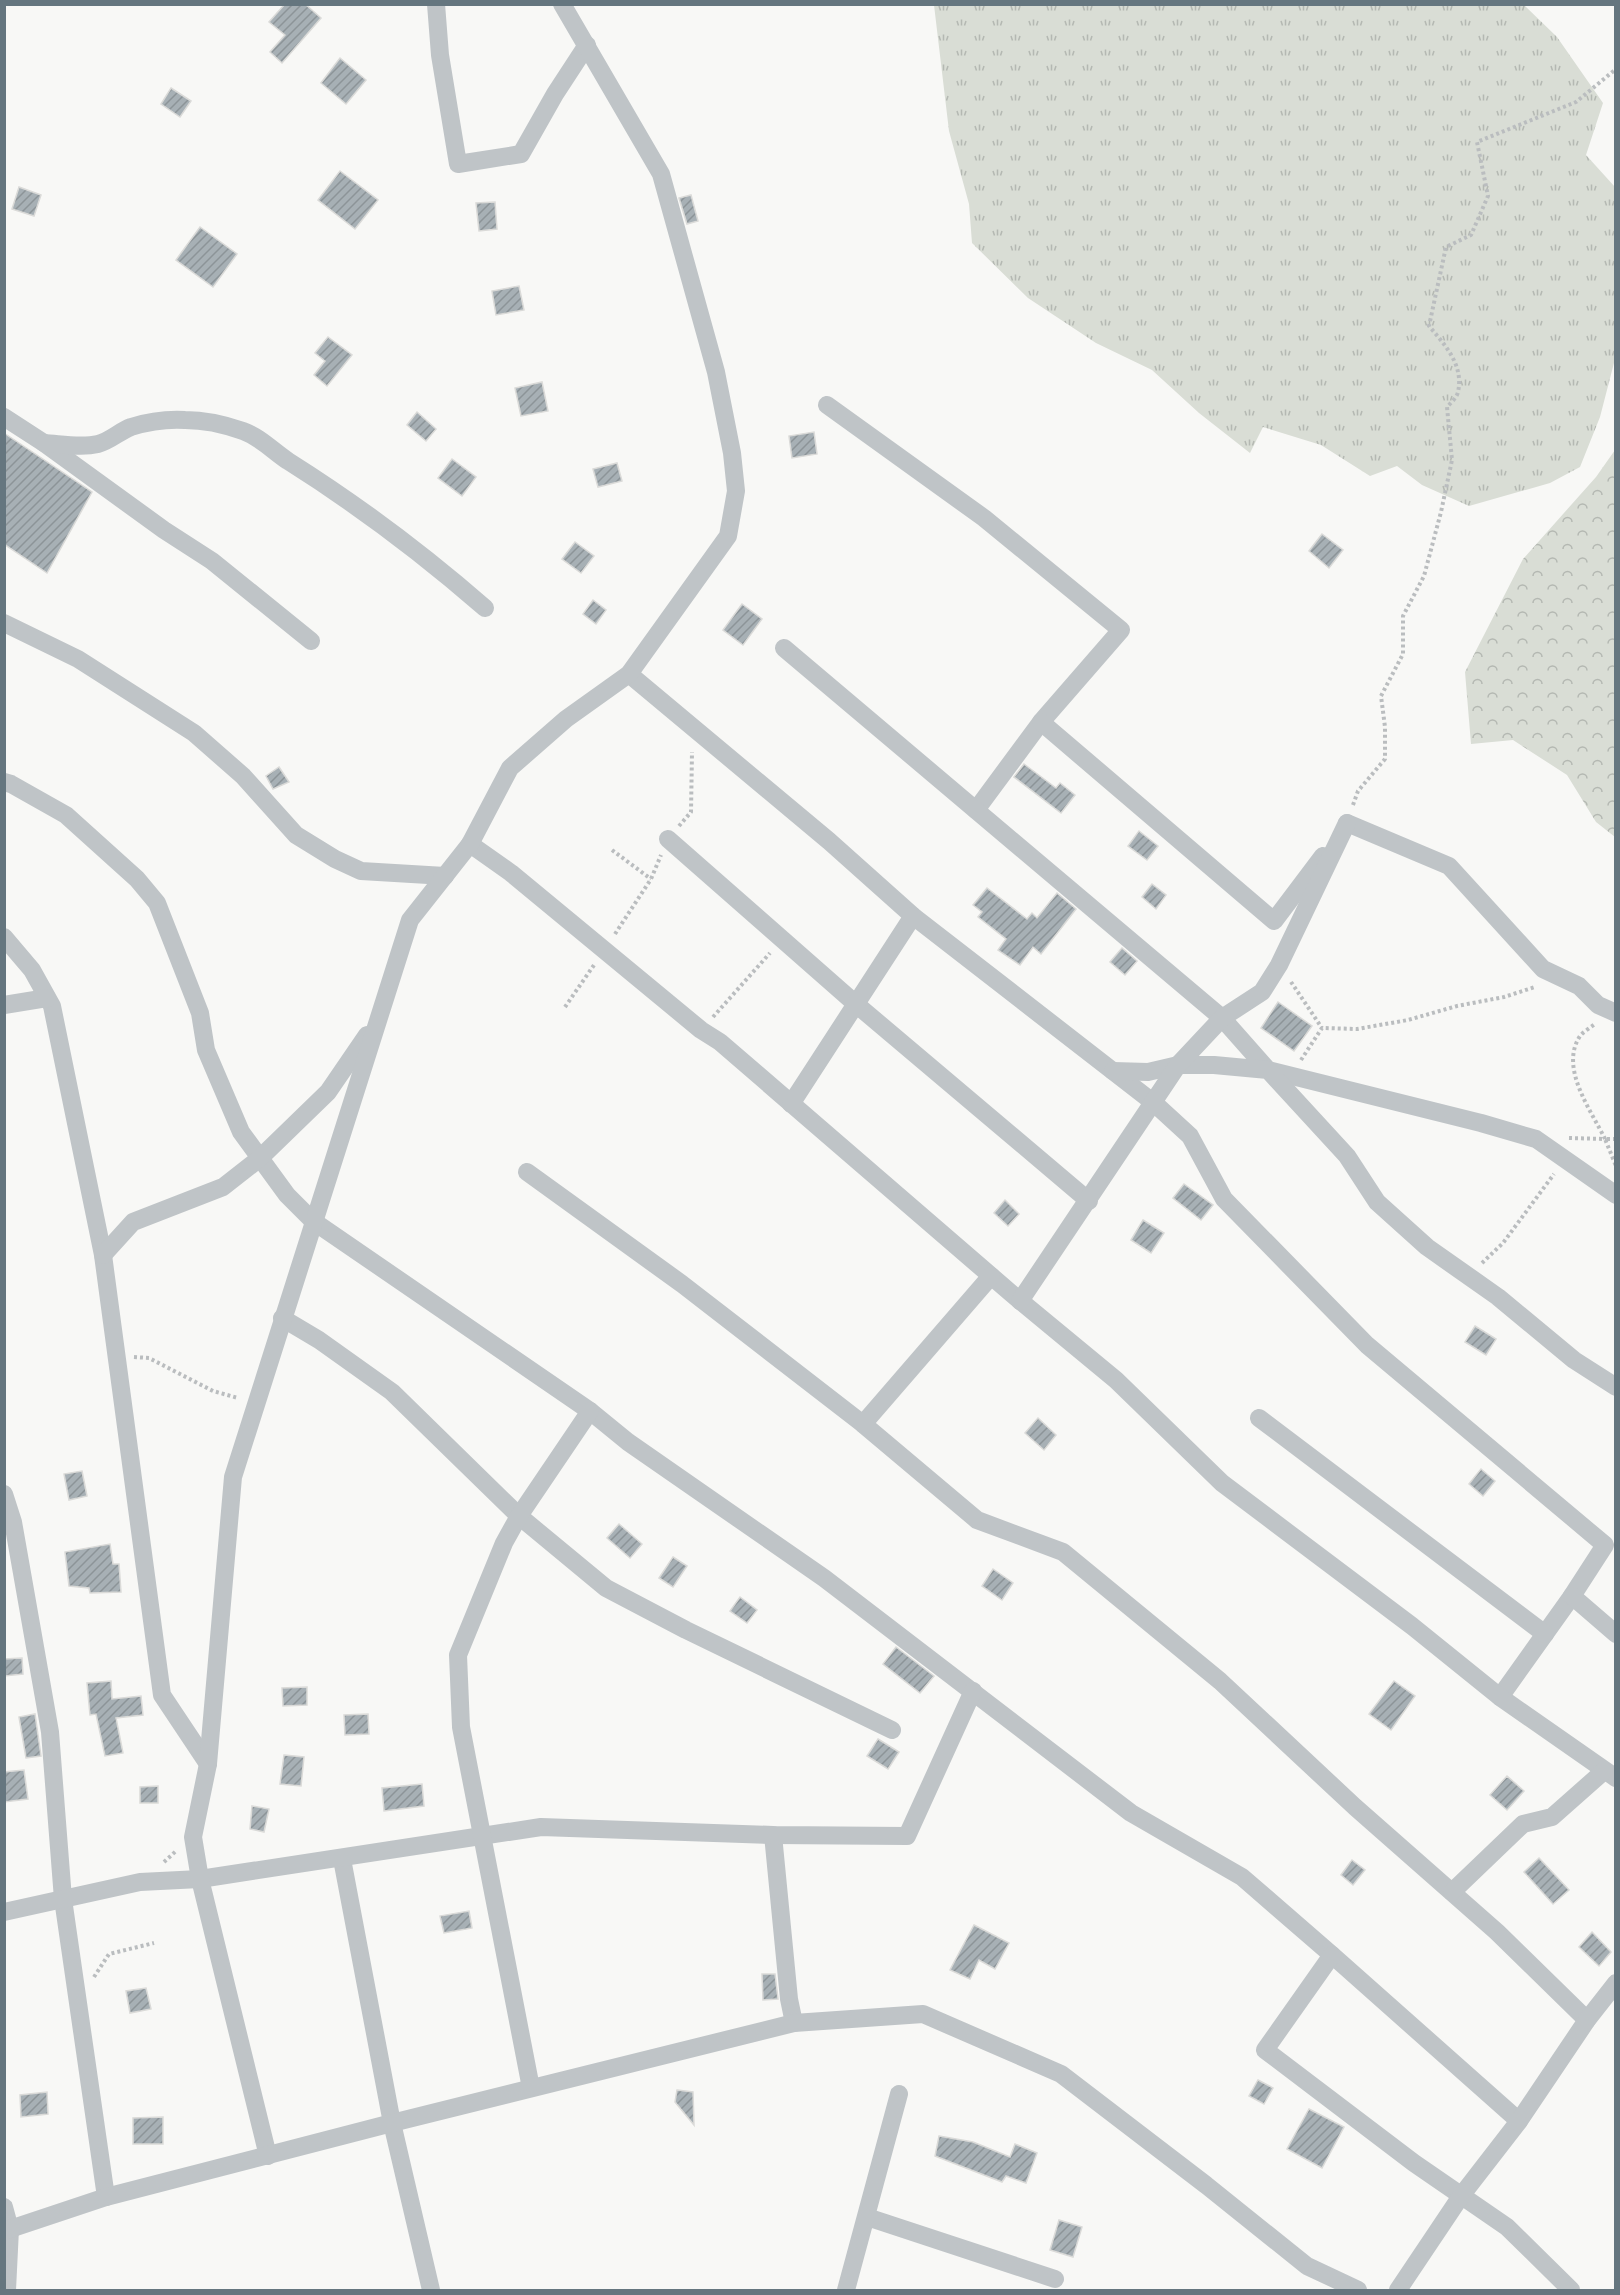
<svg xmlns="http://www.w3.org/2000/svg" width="1620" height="2295" font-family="'Public Sans',sans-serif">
<defs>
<pattern id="grass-tufts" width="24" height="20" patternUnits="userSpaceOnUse" patternTransform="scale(1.5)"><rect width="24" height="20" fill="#d9ddd5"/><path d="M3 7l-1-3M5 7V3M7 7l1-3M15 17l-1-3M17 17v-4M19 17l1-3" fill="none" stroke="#b4b8b2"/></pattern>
<pattern id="forest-crowns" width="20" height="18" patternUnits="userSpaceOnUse" patternTransform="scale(1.5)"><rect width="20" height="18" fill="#d9ddd5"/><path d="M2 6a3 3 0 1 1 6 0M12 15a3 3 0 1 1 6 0" fill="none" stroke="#b4b8b2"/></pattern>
<pattern id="building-hatch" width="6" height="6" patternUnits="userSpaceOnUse" patternTransform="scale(1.5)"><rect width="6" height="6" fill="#a7b0b5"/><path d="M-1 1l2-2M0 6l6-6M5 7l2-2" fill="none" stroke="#8c9498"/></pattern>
</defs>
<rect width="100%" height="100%" fill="#f8f8f6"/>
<!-- grass -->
<polygon fill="url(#grass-tufts)" points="934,5 1524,5 1557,37 1603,103 1586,155 1615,187 1615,359 1600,417 1580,467 1550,483 1469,506 1422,485 1397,466 1370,476 1321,445 1263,427 1250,453 1199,413 1152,370 1096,343 1028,298 972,243 969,204 949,131"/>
<!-- forest -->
<polygon fill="url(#forest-crowns)" points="1615,450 1615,837 1596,822 1567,775 1513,740 1471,744 1465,672 1523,559 1596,477"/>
<!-- building -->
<g fill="url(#building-hatch)" stroke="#dadad8" stroke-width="1.5">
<polygon points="285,4 305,4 321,18 282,63 270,52 285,35 269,22"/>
<polygon points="340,58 366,80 346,104 321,83"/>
<polygon points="171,88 191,101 180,117 161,104"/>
<polygon points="340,171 378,200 355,229 318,200"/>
<polygon points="19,187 41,195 34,216 12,209"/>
<polygon points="691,195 698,221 687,224 679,198"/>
<polygon points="495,202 497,229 479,231 476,203"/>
<polygon points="200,227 237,254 213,287 176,260"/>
<polygon points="519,286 524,310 496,315 492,291"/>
<polygon points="328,337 352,355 327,386 314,375 325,361 315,353"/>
<polygon points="542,382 548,411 521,416 515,388"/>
<polygon points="417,412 436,429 426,441 407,425"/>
<polygon points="814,432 817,454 792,458 789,436"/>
<polygon points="4,433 92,492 47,573 4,544"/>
<polygon points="452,459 476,477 462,496 438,478"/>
<polygon points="617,463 622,481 598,487 593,469"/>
<polygon points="1322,534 1343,550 1329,568 1309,551"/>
<polygon points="575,542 594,556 581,573 562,559"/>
<polygon points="593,600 606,610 596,624 583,614"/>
<polygon points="742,604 762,619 743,645 723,630"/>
<polygon points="1024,764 1056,788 1060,783 1075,795 1061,813 1014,777"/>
<polygon points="279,767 289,782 273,789 266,776"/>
<polygon points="1139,831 1158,846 1147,860 1128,846"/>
<polygon points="1152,884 1166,895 1156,909 1142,897"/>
<polygon points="987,888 1027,919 1032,913 1037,918 1057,893 1076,909 1041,954 1033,947 1020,965 998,950 1006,939 978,917 982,912 973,905"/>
<polygon points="1122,948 1137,961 1125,975 1110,962"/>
<polygon points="1278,1002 1312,1026 1294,1051 1261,1028"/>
<polygon points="1184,1184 1213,1205 1201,1220 1173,1198"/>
<polygon points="1005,1200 1019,1214 1008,1226 994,1213"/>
<polygon points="1143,1220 1164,1233 1151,1253 1131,1240"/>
<polygon points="1475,1326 1496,1339 1486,1355 1465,1342"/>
<polygon points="1038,1418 1056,1435 1044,1450 1025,1433"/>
<polygon points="1481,1469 1495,1481 1483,1496 1469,1484"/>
<polygon points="82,1471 87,1496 69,1500 64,1474"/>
<polygon points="619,1524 642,1544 630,1558 607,1538"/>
<polygon points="110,1544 113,1564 119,1564 121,1592 90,1593 89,1588 69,1586 65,1552"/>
<polygon points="673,1557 687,1566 673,1587 659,1578"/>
<polygon points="993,1569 1013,1583 1002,1600 982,1586"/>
<polygon points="740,1597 757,1610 747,1623 730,1611"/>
<polygon points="896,1647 934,1676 920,1693 883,1664"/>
<polygon points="22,1658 23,1674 4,1676 4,1659"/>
<polygon points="111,1681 112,1699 141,1696 143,1715 116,1718 123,1753 105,1756 96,1714 90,1715 87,1683"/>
<polygon points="1394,1681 1415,1696 1391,1730 1369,1714"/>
<polygon points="307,1687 307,1705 283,1706 282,1688"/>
<polygon points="35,1714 41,1756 26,1758 19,1717"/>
<polygon points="368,1714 369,1734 345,1735 344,1715"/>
<polygon points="878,1739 899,1752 888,1769 867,1756"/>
<polygon points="284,1755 304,1757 301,1786 280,1784"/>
<polygon points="24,1770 28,1799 4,1802 4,1772"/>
<polygon points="1507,1776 1524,1791 1507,1810 1490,1795"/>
<polygon points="422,1784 424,1806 384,1811 382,1788"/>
<polygon points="158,1786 158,1803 140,1803 140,1787"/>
<polygon points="252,1806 269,1809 264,1832 250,1829"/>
<polygon points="1539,1858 1569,1890 1553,1904 1524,1872"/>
<polygon points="1352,1860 1365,1870 1353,1885 1341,1875"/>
<polygon points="469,1911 472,1928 444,1933 440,1916"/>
<polygon points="974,1925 1009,1943 995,1969 979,1960 970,1979 950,1970"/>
<polygon points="1592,1932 1611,1952 1599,1966 1579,1947"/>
<polygon points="762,1974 775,1974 778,1999 763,2000"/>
<polygon points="146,1988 151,2009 130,2013 126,1991"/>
<polygon points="1258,2080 1273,2088 1264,2104 1249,2096"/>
<polygon points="677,2090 693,2092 694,2125 675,2102"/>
<polygon points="47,2092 48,2114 21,2117 20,2095"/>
<polygon points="1309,2109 1344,2127 1322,2168 1287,2149"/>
<polygon points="163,2117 163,2144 133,2144 133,2118"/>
<polygon points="939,2136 973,2142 1010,2157 1015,2144 1037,2153 1026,2183 1006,2176 1002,2182 935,2156"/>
<polygon points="1059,2220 1082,2227 1073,2257 1050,2250"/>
</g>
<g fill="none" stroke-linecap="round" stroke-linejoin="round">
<!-- path -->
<g stroke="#babdbf" stroke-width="4" stroke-dasharray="3 3" stroke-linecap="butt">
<path d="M1353 805 1358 791 1385 759V727L1381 696 1403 654V616L1424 576 1441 512 1452 460 1447 407C1451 403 1457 397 1458 392 1464 365 1445 345 1429 326L1446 247 1471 235 1488 196 1477 142 1576 102 1616 69"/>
<polyline points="679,826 691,812 692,752"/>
<polyline points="612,850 651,879"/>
<polyline points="615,934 651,879 661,855"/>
<polyline points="1291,982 1322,1028"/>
<polyline points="565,1007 594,965"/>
<polyline points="713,1017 770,953"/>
<polyline points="1301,1060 1322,1028 1357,1029 1408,1020 1457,1006 1504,997 1535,987"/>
<path d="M1569 1138 1605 1139C1591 1110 1559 1068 1580 1036 1583 1032 1590 1028 1595 1024"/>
<polyline points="1616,1139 1605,1139 1616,1166"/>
<polyline points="1482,1263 1503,1243 1554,1174"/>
<polyline points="134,1357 149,1358 213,1391 238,1398"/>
<polyline points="164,1862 176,1851"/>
<polyline points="94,1977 109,1954 154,1943"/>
</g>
<!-- street -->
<g stroke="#bfc4c7" stroke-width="18">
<polyline points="436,4 440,55 458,164 521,154 555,94 587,45"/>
<polyline points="827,405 984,518 1121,630 1041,722 976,810"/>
<polyline points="4,417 44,443 164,530 212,561 311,641"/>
<path d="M44 443C61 444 81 448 98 444 110 441 120 431 131 427 147 422 167 419 185 420 203 420 226 425 243 431 260 437 273 451 288 461 358 505 423 554 485 608"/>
<polyline points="4,623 78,659 194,733 243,776 296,835 335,859 361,871 445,876"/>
<polyline points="784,648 1222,1018 1268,1070 1481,1123 1536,1139 1616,1195"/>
<polyline points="629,674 829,841 913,916 1154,1103 1190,1136 1224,1199 1367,1345 1605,1545 1572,1596 1500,1697"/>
<polyline points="1041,722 1274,921 1323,856"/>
<polyline points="4,782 11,784 66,815 137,879 157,903 200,1013 206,1050 241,1132 287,1195 313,1221 590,1411 628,1442 824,1578 1131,1813 1242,1877 1332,1955 1519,2121"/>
<polyline points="1347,823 1449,866 1543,969 1579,986 1598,1005 1616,1013"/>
<polyline points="668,839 857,1005 1089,1201"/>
<polyline points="470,844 511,873 701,1030 720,1042 1012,1294 1116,1380 1222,1483 1412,1626 1500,1697 1616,1778"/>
<polyline points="4,937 32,970 52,1006 103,1255 162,1695 208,1764"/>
<polyline points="4,1005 47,998"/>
<polyline points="1113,1071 1148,1072 1178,1065 1214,1065 1268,1070 1347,1156 1377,1202 1427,1247 1498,1297 1574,1360 1616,1387"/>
<polyline points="791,1104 913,916"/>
<polyline points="527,1172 682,1284 863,1424 977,1520 1063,1552 1220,1681 1355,1807 1497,1932 1587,2020"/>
<polyline points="103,1255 133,1222 223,1187 260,1158 328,1092 367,1035"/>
<polyline points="1020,1301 1178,1065 1222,1018 1262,992 1279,965 1347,823"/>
<polyline points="282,1318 319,1340 392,1392 519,1516 606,1588 686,1630 892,1730"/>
<polyline points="1259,1418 1545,1634"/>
<polyline points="863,1424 991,1276"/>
<polyline points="4,1494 13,1522 50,1732 63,1899 106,2197"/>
<polyline points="1572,1596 1616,1634"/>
<polyline points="773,1835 789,1999 794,2023"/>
<polyline points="342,1859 392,2123 431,2290"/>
<polyline points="1452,1892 1523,1824 1552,1817 1604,1771"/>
<polyline points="4,1912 140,1882 200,1879 541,1827 773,1835 907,1836 973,1691"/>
<polyline points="1332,1955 1265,2050 1414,2163 1507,2227 1571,2290"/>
<polyline points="531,2088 461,1727 458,1655 504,1543 519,1516 590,1411"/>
<polyline points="268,2156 200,1879 193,1837 208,1764 233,1477 410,920 470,844 510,768 566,719 629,674 728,536 736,491 732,453 716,372 661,174 562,4"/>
<polyline points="4,2207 10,2229 7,2290"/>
<polyline points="867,2217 1055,2279"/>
<polyline points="4,2231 106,2197 392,2123 794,2023 923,2014 1061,2074 1206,2185 1307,2266 1358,2290"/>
<polyline points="846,2290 899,2094"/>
<polyline points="1398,2290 1461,2196 1519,2121 1587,2020 1616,1983"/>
</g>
</g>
<!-- border -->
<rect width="1620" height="2295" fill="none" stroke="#65767f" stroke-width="12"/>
</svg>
